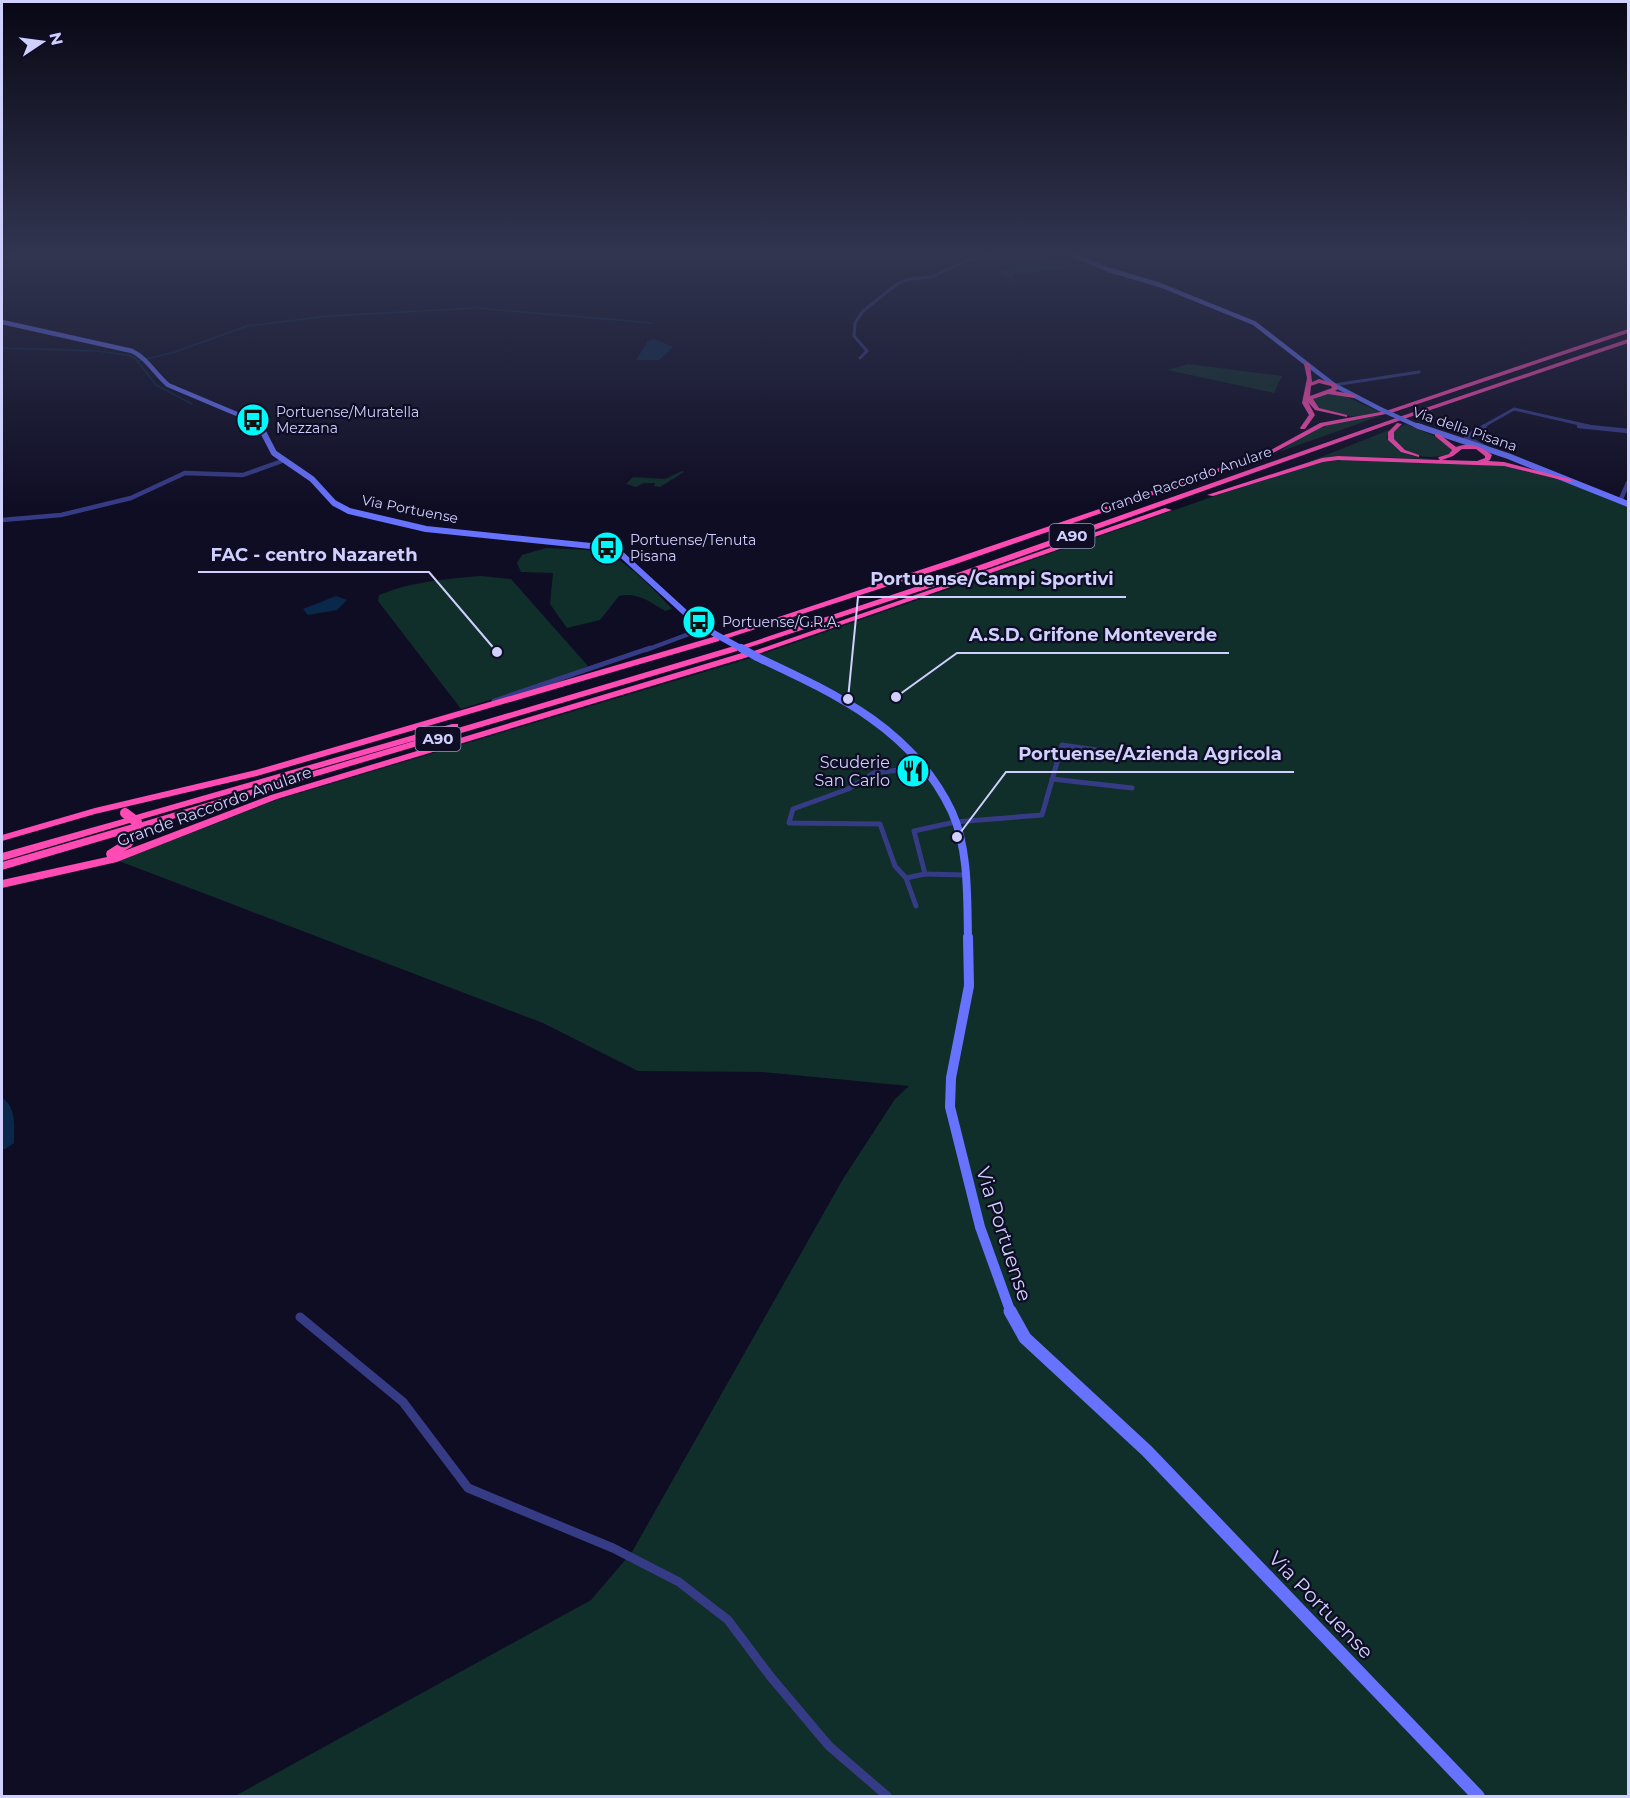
<svg xmlns="http://www.w3.org/2000/svg" width="1630" height="1798" font-family="Montserrat,sans-serif">
<rect width="100%" height="100%" fill="#0f0d24"/>
<!-- green -->
<g fill="#102e2a">
<path d="M1064 259 1078 265C1067 272 1046 272 1035 267L1041 272 1011 275 1016 281 995 271Z"/>
<polygon points="1188,364 1282,376 1274,393 1167,370"/>
<path d="M1330 393 1347 397 1380 412C1358 418 1330 419 1312 402L1313 397Z"/>
<polygon points="1383,415 1279,452 1308,432 1329,424"/>
<path d="M1406 424 1439 438 1451 446V453C1431 462 1402 456 1392 436L1394 430Z"/>
<path d="M1389 430 1387 438C1397 453 1413 457 1430 459L1338 456 1296 467Z"/>
<polygon points="1350,459 1501,465 1566,480 1628,506 1628,1796 235,1796 591,1600 632,1552 843,1179 895,1099 909,1086 762,1072 638,1071 543,1023 119,861 277,800 751,658 1226,492 1323,462"/>
<polygon points="682,471 684,472 660,487 654,486 655,483 644,483 636,487 626,484 633,477 665,479"/>
<path d="M546 548C565 549 585 549 603 552 623 557 658 593 672 609L665 611C650 602 637 592 619 596L600 620 567 628 550 604 553 573 521 572 517 563 522 555Z"/>
<path d="M481 576 511 579 588 666 567 676 461 709 378 601 379 595C413 581 446 579 481 576Z"/>
</g>
<!-- water -->
<g fill="#0a294a">
<polygon points="654,339 673,347 659,360 636,360 648,341"/>
<polygon points="336,596 347,600 337,610 308,615 303,609"/>
<path d="M2 1098C17 1107 14 1128 14 1143L5 1149H2Z"/>
</g>
<g fill="none" stroke-linecap="round" stroke-linejoin="round">
<!-- stream -->
<g stroke="#0a294a" stroke-width="1.5">
<polyline points="2,348 97,351 127,355 135,358 156,385 192,404"/>
<polyline points="137,361 175,352 247,326 329,316 476,308 653,323"/>
</g>
<!-- street-far3 -->
<g stroke="#363b85" stroke-width="3">
<polyline points="2,259 15,255"/>
<polyline points="860,358 867,351 854,336 855,323 863,311 897,284 909,279 932,277 966,261 993,255"/>
<polyline points="1334,385 1419,372"/>
<polyline points="1482,427 1514,409 1593,427"/>
</g>
<!-- street-far2 -->
<g stroke="#363b85" stroke-width="4.5">
<polyline points="1485,426 1466,437 1490,450"/>
<polyline points="1579,426 1628,431"/>
<polyline points="1620,501 1628,483"/>
<polyline points="2,520 61,515 131,498 185,473 243,475 282,461"/>
<polyline points="646,650 705,628"/>
</g>
<!-- street-far1 -->
<g stroke="#363b85" stroke-width="5">
<polyline points="494,701 650,648"/>
<polyline points="924,767 874,773 848,789 793,809 789,823 880,824 895,866 906,878 925,874 914,831 955,822 1042,815 1062,745 1096,750"/>
<polyline points="1052,779 1132,788"/>
<polyline points="925,874 966,875"/>
<polyline points="906,878 916,906"/>
</g>
<!-- street -->
<polyline stroke="#363b85" stroke-width="9" points="300,1317 403,1402 468,1488 613,1548 679,1582 728,1620 770,1676 829,1746 887,1796"/>
<!-- secondary-far4 -->
<g stroke="#6772ff" stroke-width="4.5">
<polyline points="1075,255 1106,269 1160,285 1254,323 1334,385 1380,409"/>
<path d="M2 322 132 351C147 358 155 374 168 385L258 423 260 427"/>
<polyline points="1415,425 1422,427"/>
</g>
<!-- secondary-far3 -->
<g stroke="#6772ff" stroke-width="6">
<polyline points="260,426 274,453 312,479 334,503 349,511 426,529 591,546 622,555 691,618 715,634"/>
<polyline points="1418,426 1508,456 1628,504"/>
</g>
<!-- secondary-far2 -->
<path stroke="#6772ff" stroke-width="8" d="M757 657C836 694 913 729 952 812 969 850 967 898 968 938"/>
<!-- secondary-far1 -->
<polyline stroke="#6772ff" stroke-width="10" points="968,937 969,986 951,1078 950,1107 980,1227 1011,1313"/>
<!-- secondary -->
<polyline stroke="#6772ff" stroke-width="13" points="1010,1311 1025,1338 1147,1451 1478,1796"/>
<!-- highway -->
<g fill="#ff4bb3" fill-rule="evenodd">
<polygon points="1628,329 1628,333 1391,413 1324,426 1273,453 953,565 728,638 725,638 721,636 947,561 1269,451 1320,423 1386,411"/>
<polygon points="1628,339 1628,343 1401,420 969,575 747,648 744,648 740,646 963,571 1396,418"/>
<path d="M1307 362 1310 364 1312 382 1319 379 1336 384 1338 389 1335 391 1356 395 1357 396 1354 398 1328 394 1313 399 1319 408 1347 415V417L1315 410 1308 402 1315 415 1305 429H1301L1300 428 1309 415 1302 403 1307 378 1304 364ZM1319 383 1331 386 1332 388 1310 396 1311 386Z"/>
<polygon points="1397,423 1402,424 1394,432 1394,439 1405,450 1419,455 1419,457 1401,452 1388,440 1388,432"/>
<path d="M1435 434H1439L1456 447C1470 442 1481 446 1492 455L1490 460 1488 461 1504 462 1573 480 1570 482 1504 466 1338 460 1323 462 1213 496 1207 495 1322 458 1338 456 1440 460 1438 458 1439 457 1449 454 1452 450 1435 436ZM1462 449H1476L1485 456V458L1477 461 1442 460 1453 456Z"/>
<polygon points="1165,508 1172,510 758,654 755,655 751,652"/>
<polygon points="713,637 716,637 720,639 719,641 257,776 95,814 2,841 2,835 95,808 256,770"/>
<polygon points="734,646 738,649 737,651 142,828 137,825 139,823 441,733 139,820 134,817 136,815 452,724 458,724 458,728"/>
<polygon points="745,652 749,655 748,657 277,799 117,862 2,888 2,880 107,857 106,854 107,851 123,841 131,832 2,870 2,862 133,824 136,826 138,828 136,831 140,834 131,847 124,851 271,795"/>
<polygon points="130,817 133,818 135,820 133,822 2,861 2,853"/>
</g>
<!-- secondary-bridge-far2 -->
<polyline stroke="#6772ff" stroke-width="4.5" points="1380,409 1415,425"/>
<!-- secondary-bridge-far1 -->
<polyline stroke="#6772ff" stroke-width="6" points="715,634 744,650"/>
<!-- secondary-bridge -->
<polyline stroke="#6772ff" stroke-width="8" points="741,648 757,657"/>
<!-- highway-bridge -->
<polyline stroke="#ff4bb3" stroke-width="10" points="125,813 137,822 135,834"/>
</g>
<!-- sky -->
<linearGradient id="sky" x2="0" y2="1"><stop stop-color="#080714"/><stop offset="0.5" stop-color="#313550"/><stop offset="1" stop-color="#313550" stop-opacity="0"/></linearGradient>
<rect width="1630" height="507" fill="url(#sky)"/>
<!-- icons -->
<defs>
<g id="bus-disc" transform="scale(1.725)"><circle r="9.5" fill="#00fafb" stroke="#0f0d24"/><path d="M-5-6H5V4H4V6H2V4H-2V6H-4V4H-5ZM-3.5-4V0h7V-4ZM-3.5 1.2v1.5H-2V1.2ZM2 1.2v1.5H3.5V1.2Z" fill="#111"/></g>
<g id="restaurant-disc" transform="scale(1.725)"><circle r="9.5" fill="#00fafb" stroke="#0f0d24"/><path d="M-5-6h1v4h1v-4h1v4h1v-4h1v5L-1.5 .5V6h-2V.5L-5-1ZM5-6V6H3V1.5H1.5Q1.5-4 5-6Z" fill="#111"/></g>
</defs>
<g fill-rule="evenodd">
<use href="#bus-disc" x="253" y="420"/>
<use href="#bus-disc" x="607" y="548"/>
<use href="#bus-disc" x="699" y="622"/>
<use href="#restaurant-disc" x="913" y="771"/>
</g>
<g text-anchor="middle" stroke-width="4.5" stroke-linejoin="round" paint-order="stroke">
<!-- far-poi labels -->
<g font-size="14" fill="#d0d0ff" stroke="#0f0d24" text-anchor="start">
<text x="276" y="417">Portuense/Muratella<tspan x="276" dy="16">Mezzana</tspan></text>
<text x="630" y="545">Portuense/Tenuta<tspan x="630" dy="16">Pisana</tspan></text>
<text x="722" y="627">Portuense/G.R.A.</text>
</g>
<!-- far-street labels -->
<g font-size="14" fill="#d0d0ff" stroke="#0f0d24">
<text transform="translate(1465 429) rotate(19)" y="5">Via della Pisana</text>
<text transform="translate(1186 480) rotate(-19)" y="5">Grande Raccordo Anulare</text>
<text transform="translate(410 509) rotate(11)" y="5">Via Portuense</text>
</g>
<!-- shield labels -->
<g fill="#0f0d24" stroke="#9696bd" stroke-width="1.5">
<rect x="1049.5" y="524" width="45" height="24" rx="4.5"/>
<rect x="415.5" y="727" width="45" height="24" rx="4.5"/>
</g>
<g font-size="15" font-weight="bold" fill="#d0d0ff">
<text x="1072" y="541">A90</text>
<text x="438" y="744">A90</text>
</g>
<!-- poi labels -->
<g font-size="16" fill="#d0d0ff" stroke="#0f0d24" text-anchor="end">
<text x="890" y="768">Scuderie<tspan x="890" dy="18">San Carlo</tspan></text>
</g>
<!-- street labels -->
<g font-size="16" fill="#d0d0ff" stroke="#0f0d24">
<text transform="translate(214 806) rotate(-20)" y="6">Grande Raccordo Anulare</text>
</g>
<!-- near-street labels -->
<g font-size="20" fill="#d0d0ff" stroke="#0f0d24">
<text transform="translate(1004 1234) rotate(72)" y="7">Via Portuense</text>
<text transform="translate(1321 1605) rotate(46)" y="7">Via Portuense</text>
</g>
</g>
<!-- callouts -->
<path fill="none" stroke="#d0d0ff" stroke-width="2" d="M497 652L429 572H198M848 699L858 597H1126M896 697L957 653H1229M957 837L1006 772H1294"/>
<g fill="#d0d0ff" stroke="#0f0d24" stroke-width="2">
<circle cx="497" cy="652" r="6"/>
<circle cx="848" cy="699" r="6"/>
<circle cx="896" cy="697" r="6"/>
<circle cx="957" cy="837" r="6"/>
</g>
<g font-size="18" text-anchor="middle" font-weight="bold" fill="#d0d0ff" stroke="#0f0d24" stroke-width="4.5" stroke-linejoin="round" paint-order="stroke">
<text x="314" y="561">FAC - centro Nazareth</text>
<text x="992" y="585">Portuense/Campi Sportivi</text>
<text x="1093" y="641">A.S.D. Grifone Monteverde</text>
<text x="1150" y="760">Portuense/Azienda Agricola</text>
</g>
<!-- border -->
<rect width="1630" height="1798" fill="none" stroke="#d0d0ff" stroke-width="6"/>
<!-- north arrow -->
<g transform="translate(42 42) rotate(77)" stroke="#0f0d24" stroke-width="4.5" paint-order="stroke">
<path d="M0-4.5L10 22L0 15L-10 22Z" fill="#d0d0ff"/>
<text y="-9" font-size="16" font-weight="bold" text-anchor="middle" fill="#d0d0ff">N</text>
</g>
</svg>
